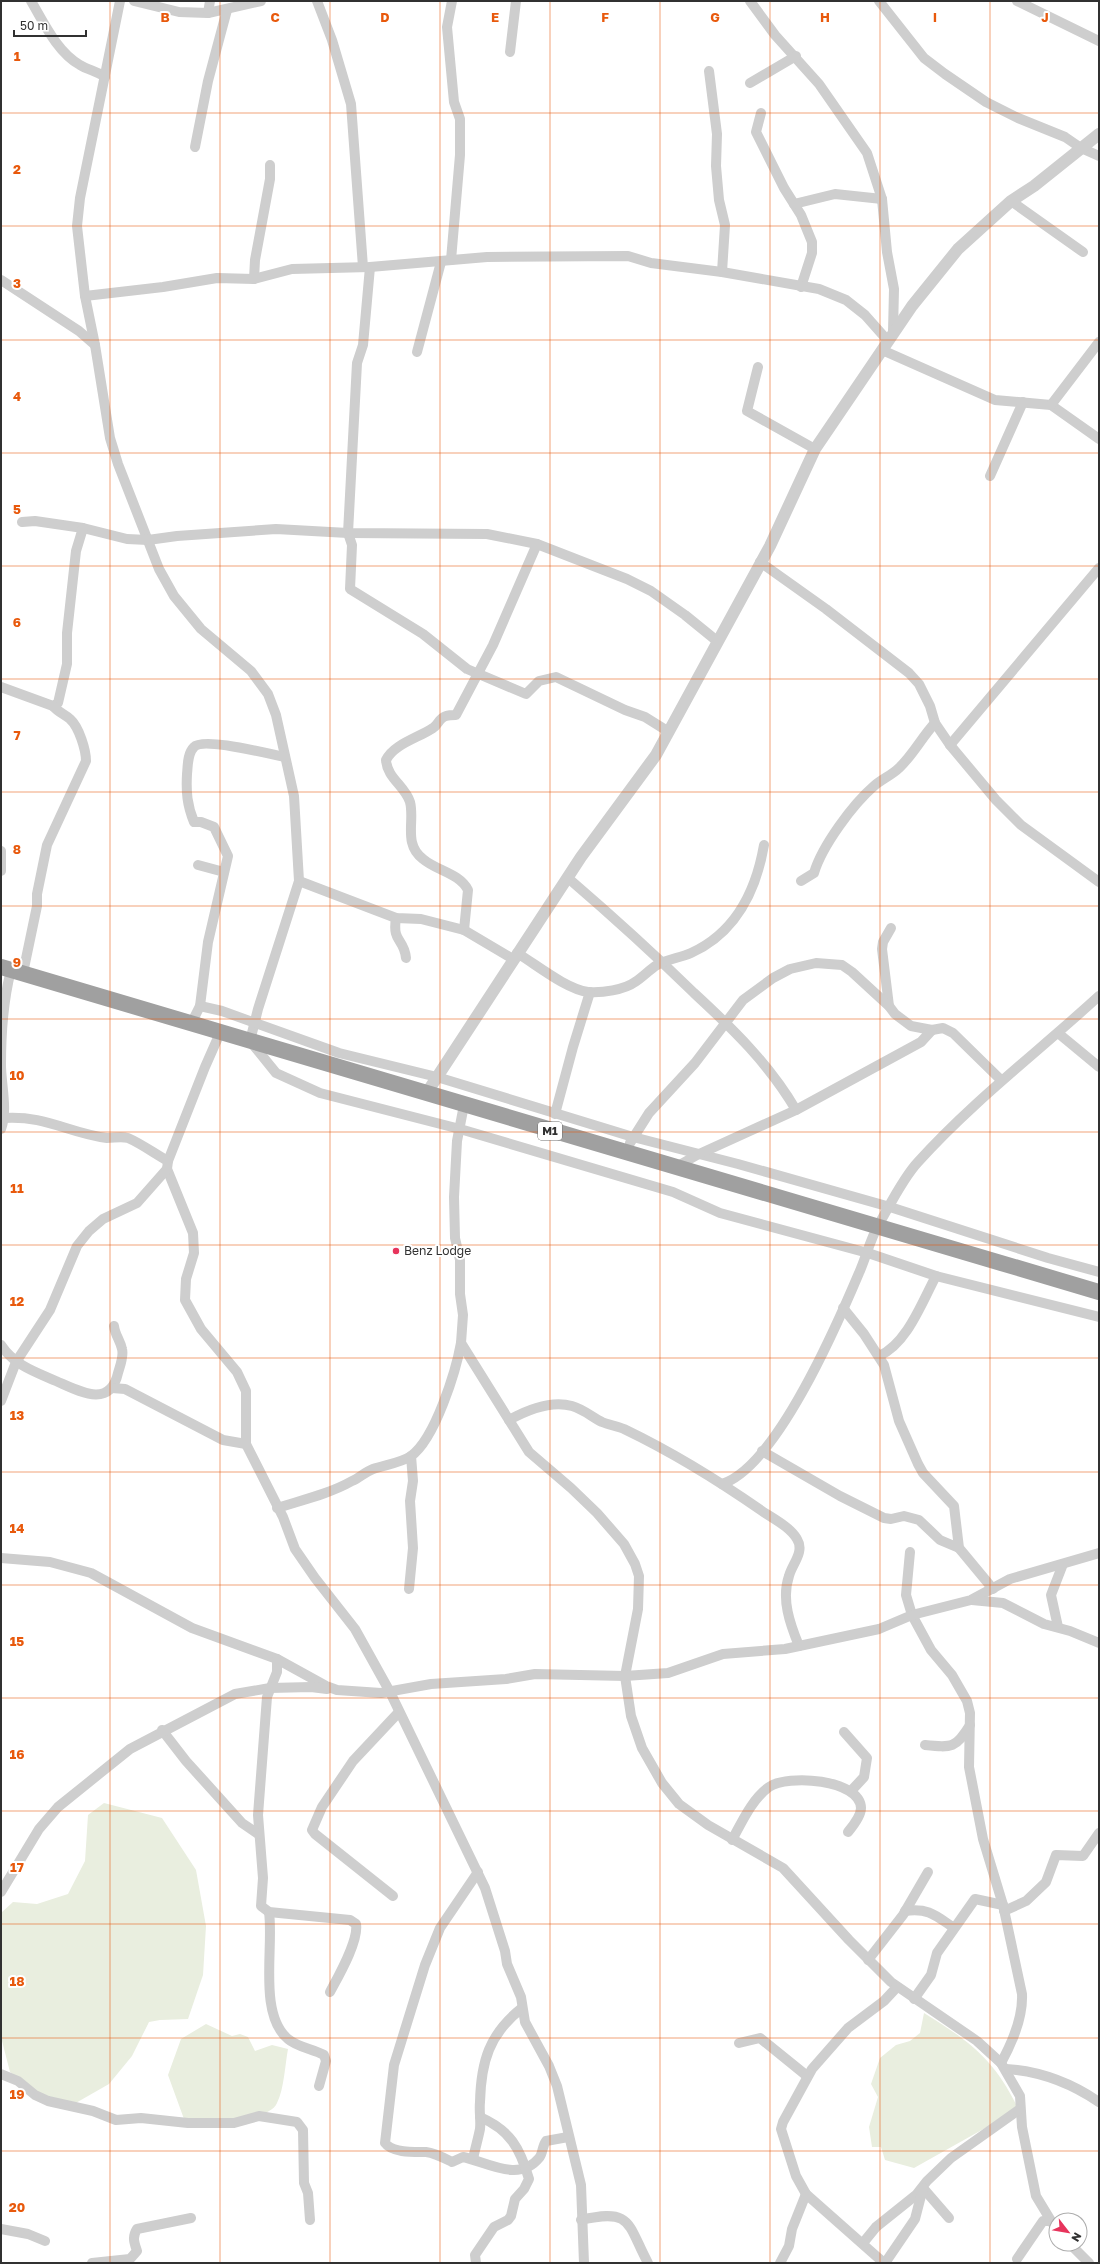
<svg xmlns="http://www.w3.org/2000/svg" width="1100" height="2264" font-family="'Golos Text',sans-serif">
<rect width="100%" height="100%" fill="#fff"/>
<!-- green -->
<g fill="#e9eedf">
<polygon points="104,1803 162,1818 196,1870 206,1926 203,1975 188,2019 160,2020 149,2022 132,2056 109,2084 74,2104 45,2097 10,2072 1,2037 1,1913 13,1902 37,1904 68,1894 85,1861 88,1815"/>
<path d="M924 2013C969 2041 993 2058 1017 2106L987 2127 914 2168 885 2160 881 2147H872L869 2127 878 2097 871 2084 880 2058 896 2045 910 2041 920 2033Z"/>
<path d="M206 2024 232 2036 240 2034 248 2037 255 2051 272 2045 288 2049C285 2065 284 2089 277 2103 268 2124 203 2120 184 2119L168 2075 181 2039Z"/>
</g>
<g fill="none" stroke-linecap="round" stroke-linejoin="round">
<!-- minor -->
<g stroke="#cecece" stroke-width="10">
<path d="M31 1C44 23 57 52 80 65 88 70 97 71 105 77"/>
<polyline points="120,1 80,198 77,226 85,296 95,345 110,438 118,464 159,569 174,596 201,629 251,671 268,694 276,715 294,796 299,881 258,1009 250,1041 276,1073 320,1093 460,1129 673,1192 720,1213 868,1253 936,1276 1099,1317"/>
<polyline points="134,1 179,12 208,13 261,1"/>
<polyline points="317,1 332,40 351,104 363,267"/>
<polyline points="750,1 775,35 819,84 867,153 882,199 887,252 894,289 893,332"/>
<polyline points="879,1 924,58 945,74 986,102 1018,118 1065,137 1081,148 1099,156"/>
<polyline points="1017,1 1099,41"/>
<polyline points="208,13 210,1"/>
<polyline points="510,52 516,1"/>
<polyline points="709,71 717,134 716,166 719,200 725,225 722,272"/>
<polyline points="750,83 796,56"/>
<polyline points="761,113 756,132 784,188 801,215 812,242 812,253 801,287"/>
<polyline points="195,147 208,81 227,10"/>
<polyline points="1011,201 1083,252"/>
<polyline points="794,204 835,194 882,199"/>
<polyline points="451,260 460,155 460,119 454,102 447,27 452,1"/>
<polyline points="370,267 363,345 357,363 348,533 352,545 350,589 423,634 467,669 526,694 539,681 556,677 625,710 645,717 669,732"/>
<polyline points="254,279 255,260 270,179 270,165"/>
<polyline points="1,280 79,331 95,345"/>
<polyline points="85,296 163,287 217,278 254,279 292,269 370,267 487,257 628,256 651,263 722,272 819,289 846,300 865,315 888,341"/>
<polyline points="882,350 995,400 1051,405 1099,439"/>
<polyline points="417,352 441,262"/>
<polyline points="758,367 747,411 815,449"/>
<polyline points="1051,405 1099,342"/>
<polyline points="990,476 1023,402"/>
<polyline points="22,522 35,521 83,528 127,539 148,540 177,536 276,529 348,533 487,534 537,544 627,579 651,591 685,615 717,641"/>
<polyline points="760,562 826,609 909,673 919,684 930,706 935,723 950,745 996,800 1021,825 1099,882"/>
<polyline points="1,687 53,706 58,703 67,664 67,633 76,551 83,528"/>
<polyline points="950,745 1099,568"/>
<polyline points="1,851 1,871"/>
<polyline points="198,865 224,872"/>
<path d="M568 878C611 915 653 953 694 993 733 1029 769 1064 796 1110"/>
<polyline points="299,881 396,918 421,919 464,930 513,959"/>
<path d="M801 881 814 873C822 846 853 804 874 786 882 779 892 775 899 768 913 755 922 737 935 723"/>
<path d="M396 918C392 943 404 938 406 958"/>
<path d="M464 930 468 890C459 873 437 871 423 859 403 844 415 821 410 802 405 786 387 778 386 760 394 744 418 738 433 728 438 725 439 718 446 716 449 715 452 715 456 715L493 645 537 544"/>
<path d="M517 953C537 965 566 989 588 992 602 993 624 990 635 982 643 977 649 970 657 965 667 959 680 958 691 953 735 933 756 891 764 845"/>
<path d="M23 973 37 906V894L47 845 86 761C86 750 79 727 70 719 64 714 58 712 53 706"/>
<polyline points="200,1006 222,1011 339,1053 437,1077 633,1137 738,1164 890,1207 1048,1258 1099,1272"/>
<polyline points="889,1006 882,949 883,942 891,928"/>
<path d="M191 1024 200 1006 208 942 228 856 214 827 201 822H194C187 805 186 792 187 774 188 766 187 754 194 747 203 737 269 754 285 757"/>
<polyline points="220,1033 205,1067 168,1161 167,1169 193,1233 194,1253 186,1279 185,1300 201,1329 237,1372 246,1391 246,1444 283,1517 295,1549 315,1578 355,1629 390,1692 485,1888 505,1951 507,1964 521,1997 525,2022 549,2066 557,2086 581,2185 584,2263"/>
<polyline points="1058,1033 1099,1067"/>
<polyline points="464,1105 457,1141 454,1197 455,1238 460,1260 460,1294 463,1315 461,1343 529,1452 571,1488 597,1513 624,1544 635,1564 639,1576 638,1609 625,1676 631,1716 642,1748 662,1783 679,1804 708,1825 783,1868 849,1940 891,1982 977,2041 1001,2063 1020,2096 1022,2127 1036,2196 1056,2229"/>
<polyline points="555,1114 573,1047 590,992"/>
<path d="M3 1118C46 1115 68 1133 107 1138 114 1138 121 1136 128 1138 142 1144 155 1154 168 1161"/>
<path d="M1 1129C8 1110 1 1084 1 1065 1 1033 3 1001 11 970"/>
<polyline points="630,1143 649,1113 695,1063 743,1000 773,978 790,969 816,963 842,965 852,972 889,1006 895,1014 911,1026 932,1030 943,1028 953,1033 1001,1080"/>
<polyline points="676,1167 697,1155 796,1110 921,1042 932,1030"/>
<polyline points="843,1308 864,1334 884,1365 899,1421 918,1464 923,1473 954,1506 959,1548 993,1589"/>
<path d="M1 1345C14 1365 35 1372 56 1381 79 1391 110 1409 118 1373 120 1366 124 1356 122 1349 120 1340 115 1335 114 1326"/>
<path d="M879 1356C907 1344 922 1302 936 1276"/>
<polyline points="112,1388 125,1389 223,1440 246,1444"/>
<polyline points="1,1401 16,1362 50,1310 77,1246 89,1231 103,1219 137,1203 167,1169"/>
<path d="M509 1420C527 1410 551 1400 572 1406 583 1409 592 1417 602 1422 609 1425 617 1426 624 1429 672 1452 719 1481 762 1511 774 1519 790 1527 797 1539 805 1552 792 1564 789 1576 781 1599 790 1624 799 1646"/>
<polyline points="762,1451 840,1496 884,1518 891,1519 904,1516 919,1520 940,1540 959,1548"/>
<path d="M722 1484C776 1467 837 1325 859 1273 866 1258 870 1239 879 1224 890 1205 903 1178 918 1162 973 1101 1039 1051 1099 996"/>
<path d="M277 1508C302 1500 329 1494 352 1481 359 1478 365 1472 373 1469 384 1465 401 1463 411 1456 435 1439 456 1371 461 1343"/>
<path d="M910 1552 906 1595 912 1615 931 1650 952 1675 967 1701 970 1713 969 1767 983 1839 1003 1905 1022 1994C1023 2016 1012 2043 1001 2063"/>
<polyline points="1,1558 50,1562 91,1573 192,1628 277,1659 326,1686 337,1690 381,1693 431,1684 506,1679 535,1674 625,1676 668,1673 723,1654 785,1649 879,1629 912,1615 971,1600 1010,1579 1099,1553"/>
<polyline points="409,1589 413,1548 410,1501 413,1481 411,1456"/>
<polyline points="972,1600 1003,1603 1044,1624 1070,1631 1099,1643"/>
<polyline points="1058,1627 1051,1595 1063,1564"/>
<path d="M277 1659V1672L267 1697 258 1815 263 1878 261 1906 269 1912 350 1920 356 1924C359 1941 338 1977 330 1992"/>
<polyline points="162,1730 186,1761 242,1823 258,1834"/>
<polyline points="844,1732 867,1758 864,1777 851,1791"/>
<path d="M925 1745C952 1748 956 1748 970 1725"/>
<path d="M732 1840C742 1822 752 1799 769 1787 787 1774 860 1779 861 1808 861 1816 853 1826 848 1832"/>
<path d="M478 1872 440 1928 425 1965 394 2065 385 2143C392 2153 414 2152 426 2152 435 2153 444 2158 452 2162L463 2157C487 2162 519 2183 539 2158 543 2154 542 2146 546 2141L568 2137"/>
<polyline points="1,1892 39,1829 58,1807 130,1749 235,1694 270,1688 311,1687 327,1689"/>
<polyline points="393,1896 315,1834 312,1830 322,1807 353,1761 399,1712"/>
<path d="M905 1911C929 1908 935 1915 954 1928"/>
<polyline points="1004,1911 1026,1901 1046,1882 1056,1855 1083,1856 1099,1833"/>
<path d="M269 1912C274 1947 258 2014 288 2039 297 2047 313 2049 324 2055L326 2061 319 2086"/>
<polyline points="868,1960 903,1915 928,1872"/>
<polyline points="914,1999 931,1975 937,1953 975,1899 1003,1905"/>
<polyline points="739,2043 760,2038 807,2076"/>
<path d="M1006 2069C1040 2071 1071 2083 1099 2102"/>
<polyline points="1,2074 18,2081 35,2095 48,2101 93,2111 116,2120 141,2118 188,2123 234,2123 259,2116 297,2122 303,2130 304,2183 308,2193 310,2220"/>
<path d="M473 2159C475 2149 478 2139 480 2129 481 2120 479 2111 480 2102 481 2062 489 2034 522 2008"/>
<polyline points="923,2188 949,2218"/>
<path d="M581 2220C633 2208 627 2224 648 2263"/>
<polyline points="1,2229 28,2234 45,2241"/>
<polyline points="863,2243 876,2227 916,2195 927,2181 951,2158 1020,2109"/>
<polyline points="1070,2244 1089,2263"/>
<polyline points="1017,2259 1043,2221 1050,2221"/>
<path d="M92 2263 130 2259 137 2251C134 2242 132 2237 137 2229L191 2218"/>
<path d="M476 2263 475 2255 494 2227 508 2220 511 2216 515 2199 524 2189 529 2179C520 2148 510 2130 480 2117"/>
<polyline points="780,2263 789,2246 792,2229 806,2194"/>
<polyline points="884,2263 806,2194 796,2176 781,2129 783,2122 812,2069 848,2028 884,2001 897,1987"/>
<polyline points="885,2263 915,2219 923,2188"/>
</g>
<!-- tertiary -->
<polyline stroke="#cecece" stroke-width="12" points="426,1094 581,857 656,755 770,546 815,449 912,306 958,249 1011,201 1034,186 1099,134"/>
<!-- trunk -->
<polyline stroke="#a0a0a0" stroke-width="16" points="1,967 1099,1292"/>
</g>
<!-- grid -->
<path fill="none" stroke="#e8590c" stroke-width="1" stroke-opacity="0.55" d="M110 1V2263M220 1V2263M330 1V2263M440 1V2263M550 1V2263M660 1V2263M770 1V2263M880 1V2263M990 1V2263M1 113H1099M1 226H1099M1 340H1099M1 453H1099M1 566H1099M1 679H1099M1 792H1099M1 906H1099M1 1019H1099M1 1132H1099M1 1245H1099M1 1358H1099M1 1472H1099M1 1585H1099M1 1698H1099M1 1811H1099M1 1924H1099M1 2038H1099M1 2151H1099"/>
<!-- markers -->
<circle fill="#e7345c" stroke="#fff" stroke-width="1.5" cx="396" cy="1251" r="4"/>
<g text-anchor="middle" stroke-width="4" stroke-linejoin="round" paint-order="stroke">
<!-- shield labels -->
<rect fill="#fff" stroke="#6f6f6f" stroke-width="1" x="538" y="1122" width="24" height="18" rx="3"/>
<g font-size="11" font-weight="bold" fill="#313131">
<text x="550" y="1135">M1</text>
</g>
<!-- poi labels -->
<g font-size="12" fill="#313131" stroke="#fff" text-anchor="start">
<text x="404" y="1255">Benz Lodge</text>
</g>
</g>
<g font-size="13" text-anchor="middle" font-weight="bold" fill="#e8590c" stroke="#fff" stroke-width="4" stroke-linejoin="round" paint-order="stroke">
<text x="165" y="22">B</text>
<text x="275" y="22">C</text>
<text x="385" y="22">D</text>
<text x="495" y="22">E</text>
<text x="605" y="22">F</text>
<text x="715" y="22">G</text>
<text x="825" y="22">H</text>
<text x="935" y="22">I</text>
<text x="1045" y="22">J</text>
<text x="17" y="61">1</text>
<text x="17" y="174">2</text>
<text x="17" y="288">3</text>
<text x="17" y="401">4</text>
<text x="17" y="514">5</text>
<text x="17" y="627">6</text>
<text x="17" y="740">7</text>
<text x="17" y="854">8</text>
<text x="17" y="967">9</text>
<text x="17" y="1080">10</text>
<text x="17" y="1193">11</text>
<text x="17" y="1306">12</text>
<text x="17" y="1420">13</text>
<text x="17" y="1533">14</text>
<text x="17" y="1646">15</text>
<text x="17" y="1759">16</text>
<text x="17" y="1872">17</text>
<text x="17" y="1986">18</text>
<text x="17" y="2099">19</text>
<text x="17" y="2212">20</text>
</g>
<!-- border -->
<rect width="1100" height="2264" fill="none" stroke="#313131" stroke-width="4"/>
<!-- north arrow -->
<g transform="translate(1068 2232) rotate(121)"><circle r="19" fill="#ffffff" stroke="#adadad"/>
<path d="M0-3L7 15L0 10L-7 15Z" fill="#e7345c"/>
<text y="-6" font-size="11" font-weight="bold" text-anchor="middle" fill="#313131">N</text>
</g>
<!-- scale -->
<path d="M14 30v6h72v-6" fill="none" stroke="#313131" stroke-width="2"/>
<text x="20" y="30" font-size="12" fill="#313131" stroke="#ffffff" stroke-width="3" paint-order="stroke">50 m</text>
</svg>
